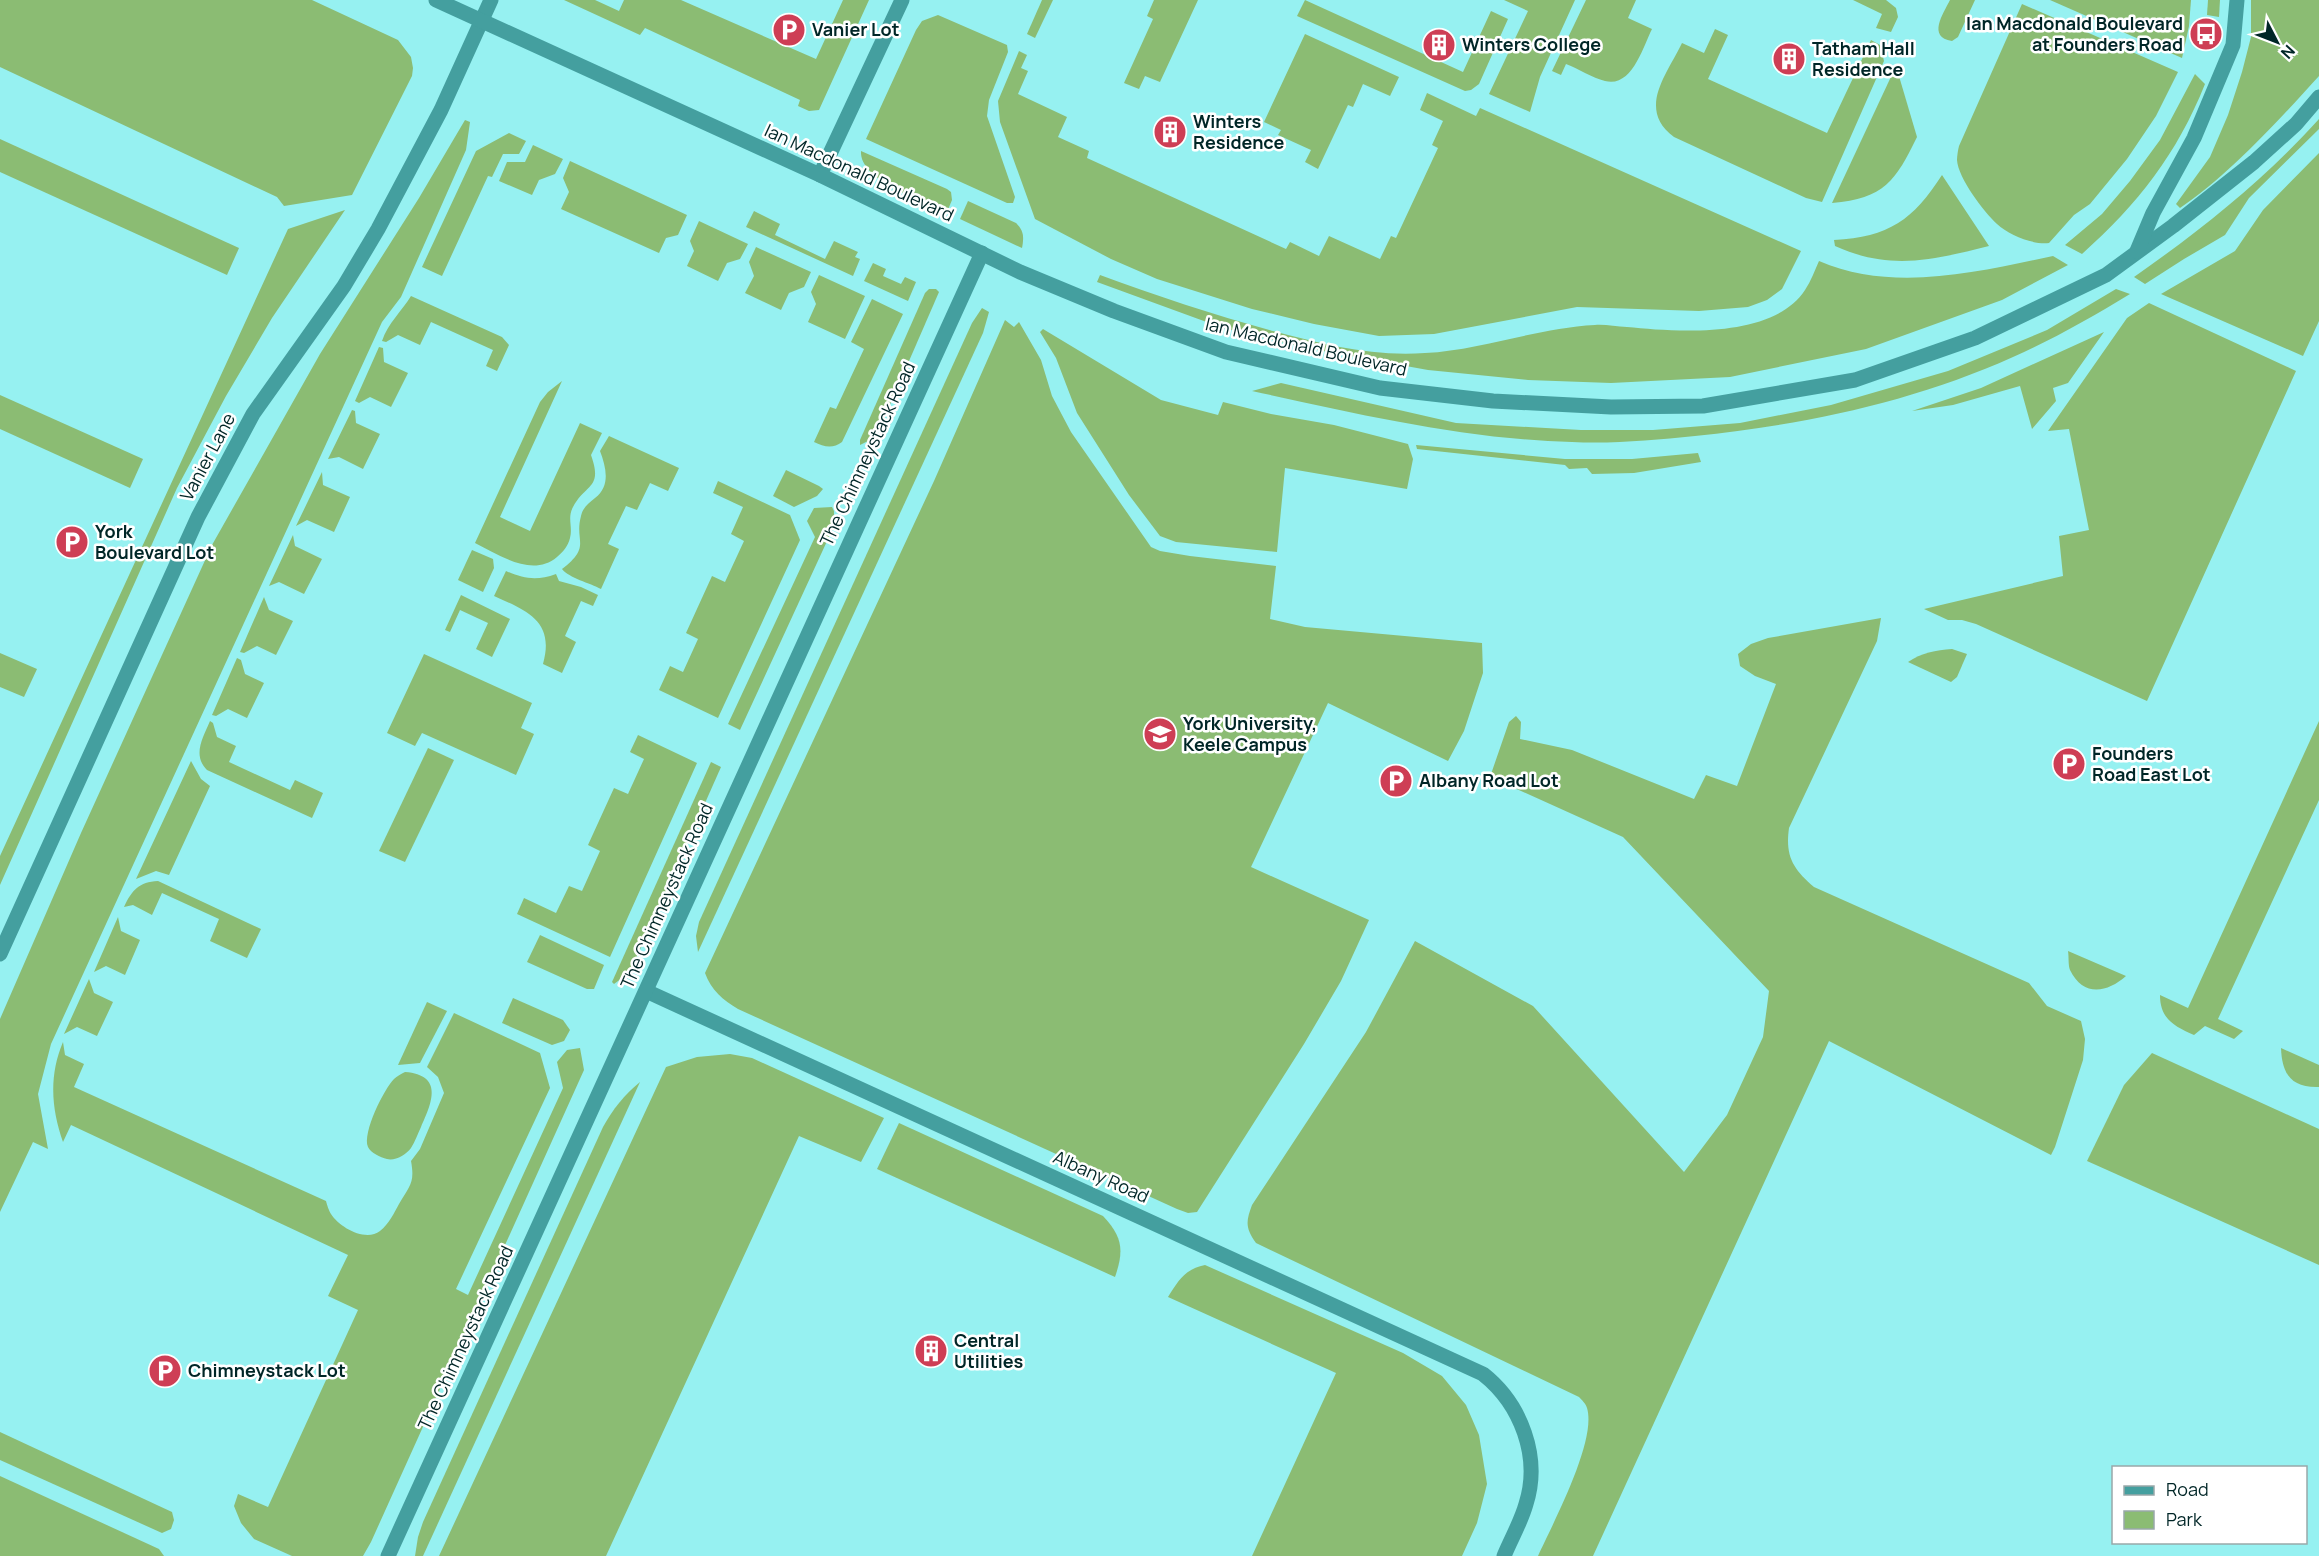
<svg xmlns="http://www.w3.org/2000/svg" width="2319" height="1556" font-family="Manrope,sans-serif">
<rect width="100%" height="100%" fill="#96f1f1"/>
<!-- green -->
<g fill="#8bbc73">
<polygon points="0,0 312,0 398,40 411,57 413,68 412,76 352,195 284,206 277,197 0,67"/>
<polygon points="564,0 595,0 619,11 624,0 681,0 816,59 843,0 869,0 819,110 809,111 798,106 800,100 645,28 640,35"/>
<polygon points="1042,0 1053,0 1035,38 1027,34"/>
<polygon points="1154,0 1198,0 1160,82 1145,76 1139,89 1124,83 1153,19 1147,16"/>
<polygon points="1305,0 1463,72 1491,11 1508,19 1479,84 1471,90 1465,91 1297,16"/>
<polygon points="1504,0 1575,0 1540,77 1530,112 1489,94 1528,11"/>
<path d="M1586 0H1636L1628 18 1652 29C1643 47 1632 88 1605 81 1592 78 1579 69 1566 64L1561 75 1552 71Z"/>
<polygon points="1853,0 1886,0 1896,8 1898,17 1891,32 1876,28 1882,14"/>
<path d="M1950 0H1975L1958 37 1952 41C1927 37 1943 14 1950 0Z"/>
<polygon points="2050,0 2191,0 2189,26 2182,58"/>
<polygon points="2208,0 2220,0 2219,17 2207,15"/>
<path d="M2251 0H2319V76C2280 119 2228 176 2180 208L2176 204 2210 157 2228 115 2242 72 2251 37Z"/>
<path d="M2022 4 2178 72 2156 116 2127 159 2090 204 2074 215 2049 243C2033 245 2009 235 1997 224 1984 212 1958 178 1957 160 1957 156 1958 150 1959 146Z"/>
<polygon points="938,15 1007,45 1008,52 989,100 987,116 1015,197 1013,203 1007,203 866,139 916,30 922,21"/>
<path d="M1715 29 1728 35 1708 79 1827 133 1871 40 1880 45 1884 61 1822 202 1806 198 1674 137C1637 109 1666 76 1682 43L1704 53Z"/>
<polygon points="1305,34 1399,77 1390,96 1363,84 1353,107 1348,105 1318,169 1305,162 1311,150 1278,135 1281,130 1264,122"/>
<polygon points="1019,51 1027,55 1021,68 1028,71 1018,94 1067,117 1058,137 1089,151 1087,158 1286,249 1290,242 1319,256 1329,236 1380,259 1391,236 1396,238 1438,148 1432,145 1443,121 1420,110 1427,93 1476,116 1480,108 1801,251 1782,289 1767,300 1748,307 1699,311 1577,307 1434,334 1379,336 1314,324 1252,309 1157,279 1111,259 1035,219 1000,122 998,101"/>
<path d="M1896 66 1917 137C1896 180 1884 199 1832 203Z"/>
<path d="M2195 74 2205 84C2177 154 2138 204 2082 254L2065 245 2102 214 2130 181 2160 140Z"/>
<path d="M2319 119V129L2249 198 2225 235 2184 259 2145 284 2134 277C2201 230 2264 180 2319 119Z"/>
<polygon points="465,120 470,122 466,150 401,297 382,322 51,1044 38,1094 48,1149 33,1142 0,1212 0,1019 81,833 212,545 320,354 419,198"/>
<polygon points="509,133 526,141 519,154 503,154 492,177 488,176 442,276 422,267 476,151"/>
<polygon points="0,139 239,248 227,275 0,172"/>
<polygon points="533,145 563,159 555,174 539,180 532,195 499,181 507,162 525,162"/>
<path d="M861 151 947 189 951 192 952 200 947 212C924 201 859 181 861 151Z"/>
<polygon points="2319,153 2319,321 2303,356 2161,294 2235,251 2263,210"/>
<polygon points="570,161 687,215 678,235 666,238 659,253 561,209 569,192 563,178"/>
<path d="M1942 175 1989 246C1933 260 1890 271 1835 246L1834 240C1889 237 1913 220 1942 175Z"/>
<path d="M968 201 1016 223C1024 231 1024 237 1022 248L960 219Z"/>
<polygon points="345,210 272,318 226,396 177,488 0,885 0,856 288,229"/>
<polygon points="754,211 780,224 775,235 825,259 834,241 858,252 855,257 860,259 853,276 746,227"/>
<polygon points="699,221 748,244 740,259 727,263 718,281 687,266 694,251 690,241"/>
<polygon points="756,247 811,272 804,287 789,293 781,310 745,293 754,276 749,262"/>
<path d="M2053 256 2068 265 2002 300 1866 349 1730 377 1611 383 1528 380 1428 370 1306 348 1223 328 1097 282 1100 275C1157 296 1214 315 1273 331 1322 344 1373 357 1425 353 1482 350 1537 328 1595 325 1605 324 1616 327 1627 327 1678 332 1773 339 1805 290 1811 281 1815 270 1819 261 1893 293 1978 272 2053 256Z"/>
<polygon points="873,263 886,269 883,276 901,284 905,277 916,282 908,301 864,281"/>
<polygon points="819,275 865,296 845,339 808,322 816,304 811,292"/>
<polygon points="929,289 936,289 939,292 876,437 860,445 860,440 925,293"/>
<path d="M2116 289 2130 294C2092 317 2054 339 2013 357 1913 402 1804 425 1695 436 1654 440 1613 444 1572 442 1463 439 1358 414 1252 391L1281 383 1456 423 1581 430H1653L1740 423 1831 405 1948 371 2047 330Z"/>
<path d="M411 296 502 337 509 345 497 371 486 366 493 350 431 322 420 345 398 335 386 342 382 341C388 323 402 311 411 296Z"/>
<path d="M872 299 903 314 842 442C833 449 824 447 814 442L830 407 836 409 864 349 851 342Z"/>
<polygon points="2149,303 2296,371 2147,701 1976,624 1962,620 1948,620 1924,609 2063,576 2059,536 2089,530 2069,429 2048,431 2127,318"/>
<polygon points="982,308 989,312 983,333 698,952 696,936 699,922 972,323"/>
<path d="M1005 320 1014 327 1019 322 1041 360 1052 396 1071 432 1151 547 1160 551 1190 556 1276 566 1270 619 1305 627 1482 643 1483 673 1464 731 1448 761 1328 703 1251 867 1369 920 1341 981 1304 1044 1197 1212 1188 1213 1177 1209 738 1009C723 1000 711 990 705 973L934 481Z"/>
<polygon points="1043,329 1161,400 1218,415 1223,402 1271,414 1334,425 1408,444 1413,459 1407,489 1285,468 1277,552 1176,542 1160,536 1129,495 1077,413 1056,358 1040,332"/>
<polygon points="2104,332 2068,383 2053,388 2056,401 2032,429 2020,386 1953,405 1912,411 1981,388"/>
<polygon points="379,347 383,348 384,362 408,373 391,407 370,397 359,403 355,401"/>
<path d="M562 381 500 517 530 531 580 423 602 433 591 455C603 489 586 483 573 507 567 518 573 527 570 538 568 546 563 552 557 557 532 578 499 555 475 543L540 402 548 392Z"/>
<polygon points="0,395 143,459 130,488 0,429"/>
<polygon points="352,410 355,411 356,423 380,434 363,469 339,457 328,459"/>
<path d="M609 436 679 468 668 491 650 483 637 510 626 506 608 544 619 549 601 589C590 583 569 578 562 569 592 546 574 542 581 516 583 507 589 503 595 498 611 486 606 467 600 451Z"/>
<polygon points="1416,445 1565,459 1632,459 1698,453 1701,462 1634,473 1592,474 1587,468 1569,469 1565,465 1417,449"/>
<polygon points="786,470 819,486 823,489 817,496 794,507 773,496"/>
<polygon points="322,472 323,485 350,497 334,532 307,520 296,526"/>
<polygon points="718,481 790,515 800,540 718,718 659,690 670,666 683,672 698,639 686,633 712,576 725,582 744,541 731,534 743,507 713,493"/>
<polygon points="832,507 834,511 834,526 740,730 728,724 815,537 807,521 814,508"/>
<polygon points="293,535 295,546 322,559 304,594 279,582 269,586"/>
<polygon points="472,550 493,559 494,568 483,592 458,580"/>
<path d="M506 571C524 579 537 581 556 574L559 581 581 587 598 595 593 606 581 601 565 636 576 642 562 673 543 664C555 621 527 611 494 596Z"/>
<polygon points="461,595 510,619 492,657 476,649 488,623 460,610 450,632 445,630"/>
<polygon points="264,597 269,610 293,621 276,655 257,646 244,653 240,652"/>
<path d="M1881 618 1877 641 1789 828C1785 856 1793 869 1814 887L2029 983 2047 1006 2081 1021 2085 1039 2083 1060 2055 1147 2051 1155 1829 1041 1593 1556H1538C1553 1523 1597 1441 1587 1408 1586 1404 1582 1400 1579 1397L1256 1243C1245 1228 1246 1221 1252 1205L1366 1032 1415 941 1533 1006 1684 1172 1727 1115 1763 1037 1769 991 1623 837 1490 777 1509 722 1516 716 1521 722 1520 739 1572 750 1694 799 1706 775 1737 786 1776 684 1755 676 1740 666 1738 654 1751 644 1768 638Z"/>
<path d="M1952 649 1967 654 1957 677 1951 682 1908 662C1921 653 1936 650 1952 649Z"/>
<polygon points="0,653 37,669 24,697 0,687"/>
<polygon points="424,654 532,703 521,728 534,734 516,775 422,733 415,746 387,733"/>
<polygon points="237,658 241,660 245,674 264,683 247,718 228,709 216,716 212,715"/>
<path d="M210 721 213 723 217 737 236 746 229 762 290 790 295 780 323 793 312 818 207 770C192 755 203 738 210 721Z"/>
<path d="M2319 721V800L2218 1019 2243 1031 2234 1039 2205 1026 2194 1035C2174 1026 2160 1019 2160 995L2188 1008Z"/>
<polygon points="638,735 697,763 610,957 517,914 524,898 556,913 569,886 582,891 600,851 588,845 614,788 628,794 644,759 630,752"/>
<polygon points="428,748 454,760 405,862 379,851"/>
<polygon points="191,761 201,779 210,786 169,875 156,871 136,879"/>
<polygon points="711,762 721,767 630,972 614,984 612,982"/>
<path d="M158 881 261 929 247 958 210 941 219 919 162 893 152 915 133 905 124 907C132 890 139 882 158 881Z"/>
<polygon points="118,917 121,931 140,940 125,975 106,966 94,972"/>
<polygon points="540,935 604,965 594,989 587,989 527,962"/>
<path d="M2068 951 2126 976C2107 993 2083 997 2070 970 2068 965 2069 957 2068 951Z"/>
<polygon points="89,979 94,993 113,1002 97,1036 77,1027 64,1034"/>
<polygon points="513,998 563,1020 570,1030 564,1041 552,1045 502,1023"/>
<polygon points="427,1002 447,1011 420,1063 398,1065"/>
<path d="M454 1013 540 1053 550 1088 456 1289 468 1295 563 1088 557 1062 567 1050 580 1048 584 1070 371 1542 363 1556H292L254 1539 241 1523 234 1506 238 1494 268 1507 358 1310 328 1296 348 1255 71 1125 63 1142C51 1108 49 1075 63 1042L65 1055 84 1064 74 1087 326 1201C327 1205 329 1211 331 1214 340 1228 366 1242 380 1231 389 1224 394 1213 399 1204 410 1185 415 1183 411 1161L420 1149 444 1093 438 1077 427 1067Z"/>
<path d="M2281 1048 2319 1065V1087C2291 1088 2282 1074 2281 1048Z"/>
<polygon points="2152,1053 2319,1129 2319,1265 2087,1161 2124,1085"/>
<polygon points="730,1054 752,1058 884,1118 861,1162 799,1136 606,1556 439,1556 666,1067 697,1057"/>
<path d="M405 1072C444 1075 432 1103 421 1127 418 1133 415 1142 411 1148 406 1155 395 1161 387 1159 380 1157 371 1153 368 1147 362 1133 384 1089 394 1079 397 1076 401 1074 405 1072Z"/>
<path d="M640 1082 423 1556H415L418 1537 423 1522 603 1127C613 1109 624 1095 640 1082Z"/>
<path d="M899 1123 1103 1216C1123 1237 1124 1251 1115 1277L877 1169Z"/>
<path d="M1205 1265 1403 1353 1442 1376 1466 1405 1479 1435 1487 1484 1477 1523 1462 1556H1252L1336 1373 1168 1297C1178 1281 1185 1269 1205 1265Z"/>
<polygon points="0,1432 172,1512 174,1520 171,1529 162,1533 0,1460"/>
<polygon points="0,1476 159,1549 164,1556 0,1556"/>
</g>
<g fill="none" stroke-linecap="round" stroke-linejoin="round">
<!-- minor -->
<g stroke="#449f9f" stroke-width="15">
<polyline points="820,175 902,0"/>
<polyline points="0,954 198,517 253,414 344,286 378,229 441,110 491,0"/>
<path d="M646 991 1483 1374C1521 1404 1541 1457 1526 1504 1521 1522 1511 1539 1504 1556"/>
<polyline points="388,1556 982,253"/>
</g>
<!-- tertiary -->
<g stroke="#449f9f" stroke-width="15">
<polyline points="436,0 820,175 1020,272 1114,311 1226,352 1380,388 1493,401 1611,407 1703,406 1855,380 1975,338 2106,275 2173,226 2254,162 2296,124 2319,97"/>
<polyline points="2137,251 2153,213 2194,138 2233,45 2237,0"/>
</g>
</g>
<!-- icons -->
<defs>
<g id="parking-disc" transform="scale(1.725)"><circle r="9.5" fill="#ce3e55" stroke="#fff"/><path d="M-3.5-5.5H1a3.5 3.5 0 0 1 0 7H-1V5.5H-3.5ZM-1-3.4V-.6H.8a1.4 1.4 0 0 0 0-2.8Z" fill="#fff"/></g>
<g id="bus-disc" transform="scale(1.725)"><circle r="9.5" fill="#ce3e55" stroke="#fff"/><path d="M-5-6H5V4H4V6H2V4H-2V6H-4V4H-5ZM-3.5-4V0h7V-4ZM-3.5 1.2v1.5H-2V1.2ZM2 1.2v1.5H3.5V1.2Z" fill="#fff"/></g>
<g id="building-disc" transform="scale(1.725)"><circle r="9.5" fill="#ce3e55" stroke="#fff"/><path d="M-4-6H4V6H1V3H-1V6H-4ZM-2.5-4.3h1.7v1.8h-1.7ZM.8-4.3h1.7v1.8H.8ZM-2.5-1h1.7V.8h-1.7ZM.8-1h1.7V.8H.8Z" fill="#fff"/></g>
<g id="university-disc" transform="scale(1.725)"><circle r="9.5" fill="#ce3e55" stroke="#fff"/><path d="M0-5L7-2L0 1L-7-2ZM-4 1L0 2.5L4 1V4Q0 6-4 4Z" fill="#fff"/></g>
</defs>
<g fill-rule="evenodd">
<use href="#parking-disc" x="789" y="30"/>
<use href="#bus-disc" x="2206" y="34"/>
<use href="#building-disc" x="1439" y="45"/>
<use href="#building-disc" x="1789" y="59"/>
<use href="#building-disc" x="1170" y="132"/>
<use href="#parking-disc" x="72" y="542"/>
<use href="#university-disc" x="1160" y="734"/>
<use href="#parking-disc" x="2069" y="764"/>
<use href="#parking-disc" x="1396" y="781"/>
<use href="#building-disc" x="931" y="1351"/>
<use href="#parking-disc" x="165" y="1371"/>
</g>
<g text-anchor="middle" stroke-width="5" stroke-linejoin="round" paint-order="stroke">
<!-- poi labels -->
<g font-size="18" font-weight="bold" fill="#002627" stroke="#fff" text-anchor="start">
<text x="2183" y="30" text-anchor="end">Ian Macdonald Boulevard<tspan x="2183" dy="21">at Founders Road</tspan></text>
<text x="812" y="36">Vanier Lot</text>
<text x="1462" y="51">Winters College</text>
<text x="1812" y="55">Tatham Hall<tspan x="1812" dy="21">Residence</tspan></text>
<text x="1193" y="128">Winters<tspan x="1193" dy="21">Residence</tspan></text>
<text x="95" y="538">York<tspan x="95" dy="21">Boulevard Lot</tspan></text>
<text x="1183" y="730">York University,<tspan x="1183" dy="21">Keele Campus</tspan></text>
<text x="2092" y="760">Founders<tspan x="2092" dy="21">Road East Lot</tspan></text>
<text x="1419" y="787">Albany Road Lot</text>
<text x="954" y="1347">Central<tspan x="954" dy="21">Utilities</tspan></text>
<text x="188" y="1377">Chimneystack Lot</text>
</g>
<!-- street labels -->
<g font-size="18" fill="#002627" stroke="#fff">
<text transform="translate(859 173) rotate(25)" y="6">Ian Macdonald Boulevard</text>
<text transform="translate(1306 347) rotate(13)" y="6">Ian Macdonald Boulevard</text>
<text transform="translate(868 454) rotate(-65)" y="6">The Chimneystack Road</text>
<text transform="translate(208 457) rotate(-62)" y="6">Vanier Lane</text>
<text transform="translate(667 896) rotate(-66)" y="6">The Chimneystack Road</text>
<text transform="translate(1101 1177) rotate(24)" y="6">Albany Road</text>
<text transform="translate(466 1338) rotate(-65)" y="6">The Chimneystack Road</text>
</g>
</g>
<!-- legend -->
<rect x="2112" y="1466" width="195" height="78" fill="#ffffff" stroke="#99a8a9" stroke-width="1.5"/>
<rect x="2124" y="1486" width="30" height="9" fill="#449f9f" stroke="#99a8a9" stroke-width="1.5"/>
<text x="2166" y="1496" font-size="18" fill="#002627">Road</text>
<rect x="2124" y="1511" width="30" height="18" fill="#8bbc73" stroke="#99a8a9" stroke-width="1.5"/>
<text x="2166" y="1526" font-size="18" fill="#002627">Park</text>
<!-- north arrow -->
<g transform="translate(2277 42) rotate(132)" stroke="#ffffff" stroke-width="4.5" paint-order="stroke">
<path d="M0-4.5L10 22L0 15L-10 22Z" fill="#002627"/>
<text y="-9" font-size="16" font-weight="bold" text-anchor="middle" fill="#002627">N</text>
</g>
</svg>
